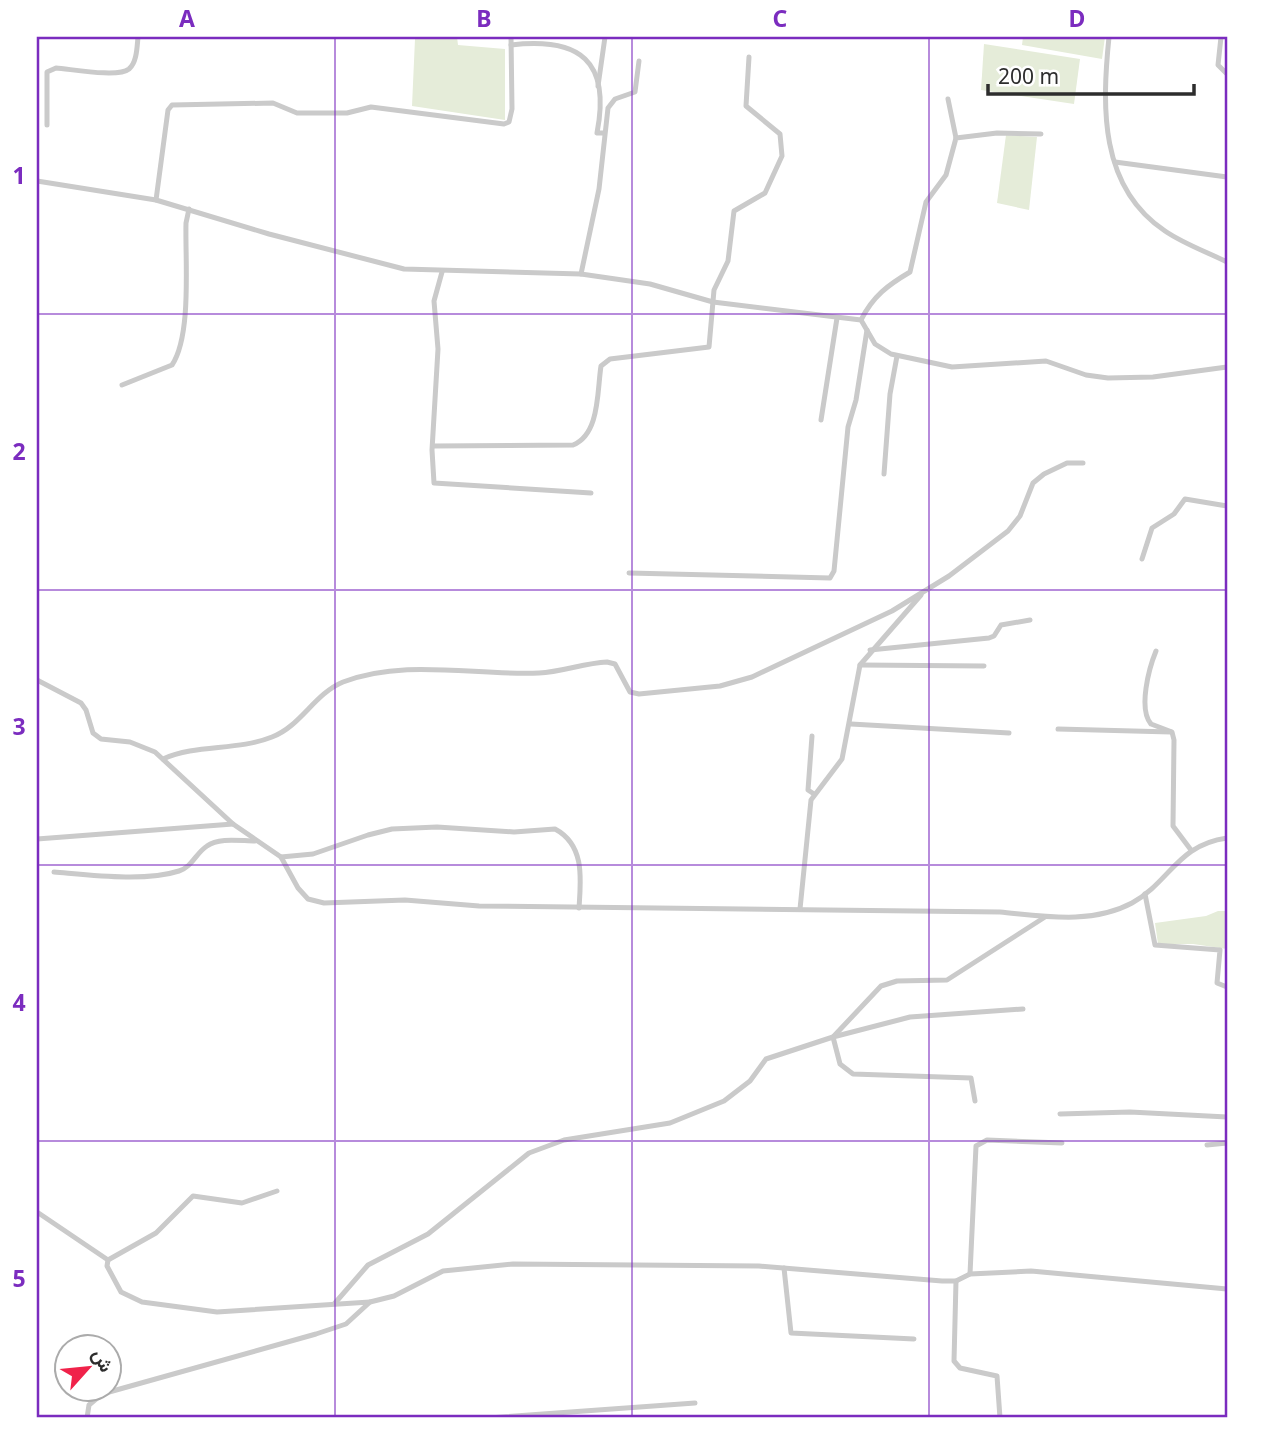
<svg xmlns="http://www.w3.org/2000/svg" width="1264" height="1455" font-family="'Noto Sans',Vazirmatn,sans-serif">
<rect width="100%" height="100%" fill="#fff"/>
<!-- green -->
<g fill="#e5ecd9">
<polygon points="377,37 457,37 458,45 505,49 505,120 412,106 415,39"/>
<polygon points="1023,37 1105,37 1102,59 1022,45"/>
<polygon points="984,44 1080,59 1074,104 981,90"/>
<polygon points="1006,135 1037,137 1029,210 997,203"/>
<polygon points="1218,911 1227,911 1227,949 1193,944 1158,944 1155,923 1206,916"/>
</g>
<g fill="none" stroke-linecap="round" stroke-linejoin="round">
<!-- minor -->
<g stroke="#cacaca" stroke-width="5">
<path d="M1109 37C1102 106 1099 187 1165 231 1184 244 1207 252 1227 262"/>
<polyline points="1221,37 1218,65 1227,74"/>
<path d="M511 45C580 37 611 61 597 133H603"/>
<polyline points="598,86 605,37"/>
<polyline points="948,99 956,138"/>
<path d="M47 125V72L56 68C71 69 118 78 129 69 137 62 137 47 138 37"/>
<polyline points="1115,162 1227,177"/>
<polyline points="37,181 156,200 269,234 404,269 581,274 650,284 713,302 861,320 875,344 891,354 952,367 1046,361 1086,375 1108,378 1153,377 1227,367"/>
<polyline points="156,200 168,110 172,105 273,103 297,113 347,113 371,107 504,124 509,122 512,109 511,37"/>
<polyline points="442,272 434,301 438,349 432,450 434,483 591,493"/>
<polyline points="581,274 599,189 608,108 615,99 635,92 639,61"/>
<path d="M861 320C873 296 888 285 910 272L926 202 946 175 956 138 997 133 1041 134"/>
<path d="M122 385 172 365C192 335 185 260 186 223L189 209"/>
<polyline points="821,420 837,318"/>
<path d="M433 446 573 445C600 434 597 391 601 366L610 359 709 347 714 290 728 261 734 211 765 193 782 156 780 134 746 106 749 57"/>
<polyline points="884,474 890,394 897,356"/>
<polyline points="1142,559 1152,528 1174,514 1185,499 1227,506"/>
<polyline points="629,573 830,578 834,571 848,427 856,400 867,330"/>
<polyline points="870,650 989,638 994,636 1001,625 1030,620"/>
<path d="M1156 651C1149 668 1138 709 1151 724L1172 732 1174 740 1173 826 1191 850"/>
<polyline points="860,665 984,666"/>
<path d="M37 680 81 703 86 710 93 733 101 739 130 742 155 752 233 824 281 857 298 888 308 899 324 903 405 900 479 906 1000 912C1043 916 1091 925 1132 903 1170 882 1177 845 1227 838"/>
<polyline points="851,724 1009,733"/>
<polyline points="1058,729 1171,732"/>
<polyline points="812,736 808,790 814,794"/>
<path d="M163 759C196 744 237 751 272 737 301 726 314 694 343 682 405 658 475 676 539 673 562 672 584 663 607 662L615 664 630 692 639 694 720 686 752 677 892 611 949 576 1008 531 1020 516 1033 483 1044 474 1067 463H1083"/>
<polyline points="37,839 233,824"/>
<path d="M281 857 313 854 368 835 392 829 437 827 514 832 555 829C585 845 581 879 579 908"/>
<path d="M54 872C90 875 145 882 179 871 192 867 196 853 207 846 219 837 241 841 255 841"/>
<polyline points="1145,894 1155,945 1220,950 1217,983 1227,987"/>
<polyline points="800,909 811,800 842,759 860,665 921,595"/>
<polyline points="975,1101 971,1078 853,1074 840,1064 833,1037 910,1017 1023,1009"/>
<polyline points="1060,1114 1130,1112 1227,1117"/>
<polyline points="1207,1145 1227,1143"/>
<polyline points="37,1212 108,1260"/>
<polyline points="784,1268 791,1333 914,1339"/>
<polyline points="970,1274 976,1146 987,1140 1062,1143"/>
<polyline points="956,1281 954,1361 960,1368 997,1376 1000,1418"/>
<polyline points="370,1302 394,1296 443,1271 513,1264 759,1266 942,1281 956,1281 970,1274 1031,1271 1227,1289"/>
<polyline points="335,1303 368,1265 428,1234 529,1153 564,1140 670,1123 724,1101 750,1081 766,1059 833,1037 881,986 897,981 947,980 1045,917"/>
<polyline points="87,1418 89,1405 102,1394 316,1334 346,1324 370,1302 217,1312 142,1302 121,1292 107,1266 108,1260 156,1233 193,1196 242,1203 277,1191"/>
<polyline points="489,1418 695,1403"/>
</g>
</g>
<!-- grid -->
<path fill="none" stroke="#7b2cbf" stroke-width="2" stroke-opacity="0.55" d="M335 37V1418M632 37V1418M929 37V1418M37 314H1227M37 590H1227M37 865H1227M37 1141H1227"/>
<!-- border -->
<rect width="1264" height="1455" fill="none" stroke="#ffffff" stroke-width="77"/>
<!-- north arrow -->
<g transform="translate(88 1368) rotate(63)"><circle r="33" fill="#ffffff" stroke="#ababab" stroke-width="2"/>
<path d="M0-5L12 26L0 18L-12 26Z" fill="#f0224a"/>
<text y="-10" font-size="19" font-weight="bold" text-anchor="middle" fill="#2d2d2d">ش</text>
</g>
<!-- scale -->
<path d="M988 84v10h206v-10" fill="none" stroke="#2d2d2d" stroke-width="3.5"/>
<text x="998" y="84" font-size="21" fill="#2d2d2d" stroke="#ffffff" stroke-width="5" paint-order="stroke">200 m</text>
<rect x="38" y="38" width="1188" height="1378" fill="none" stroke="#7b2cbf" stroke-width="2.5"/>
<g font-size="23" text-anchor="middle" font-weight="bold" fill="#7b2cbf">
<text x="187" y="27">A</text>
<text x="484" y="27">B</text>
<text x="780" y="27">C</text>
<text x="1077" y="27">D</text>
<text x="19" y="184">1</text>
<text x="19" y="460">2</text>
<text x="19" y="735">3</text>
<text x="19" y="1011">4</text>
<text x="19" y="1287">5</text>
</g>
</svg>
